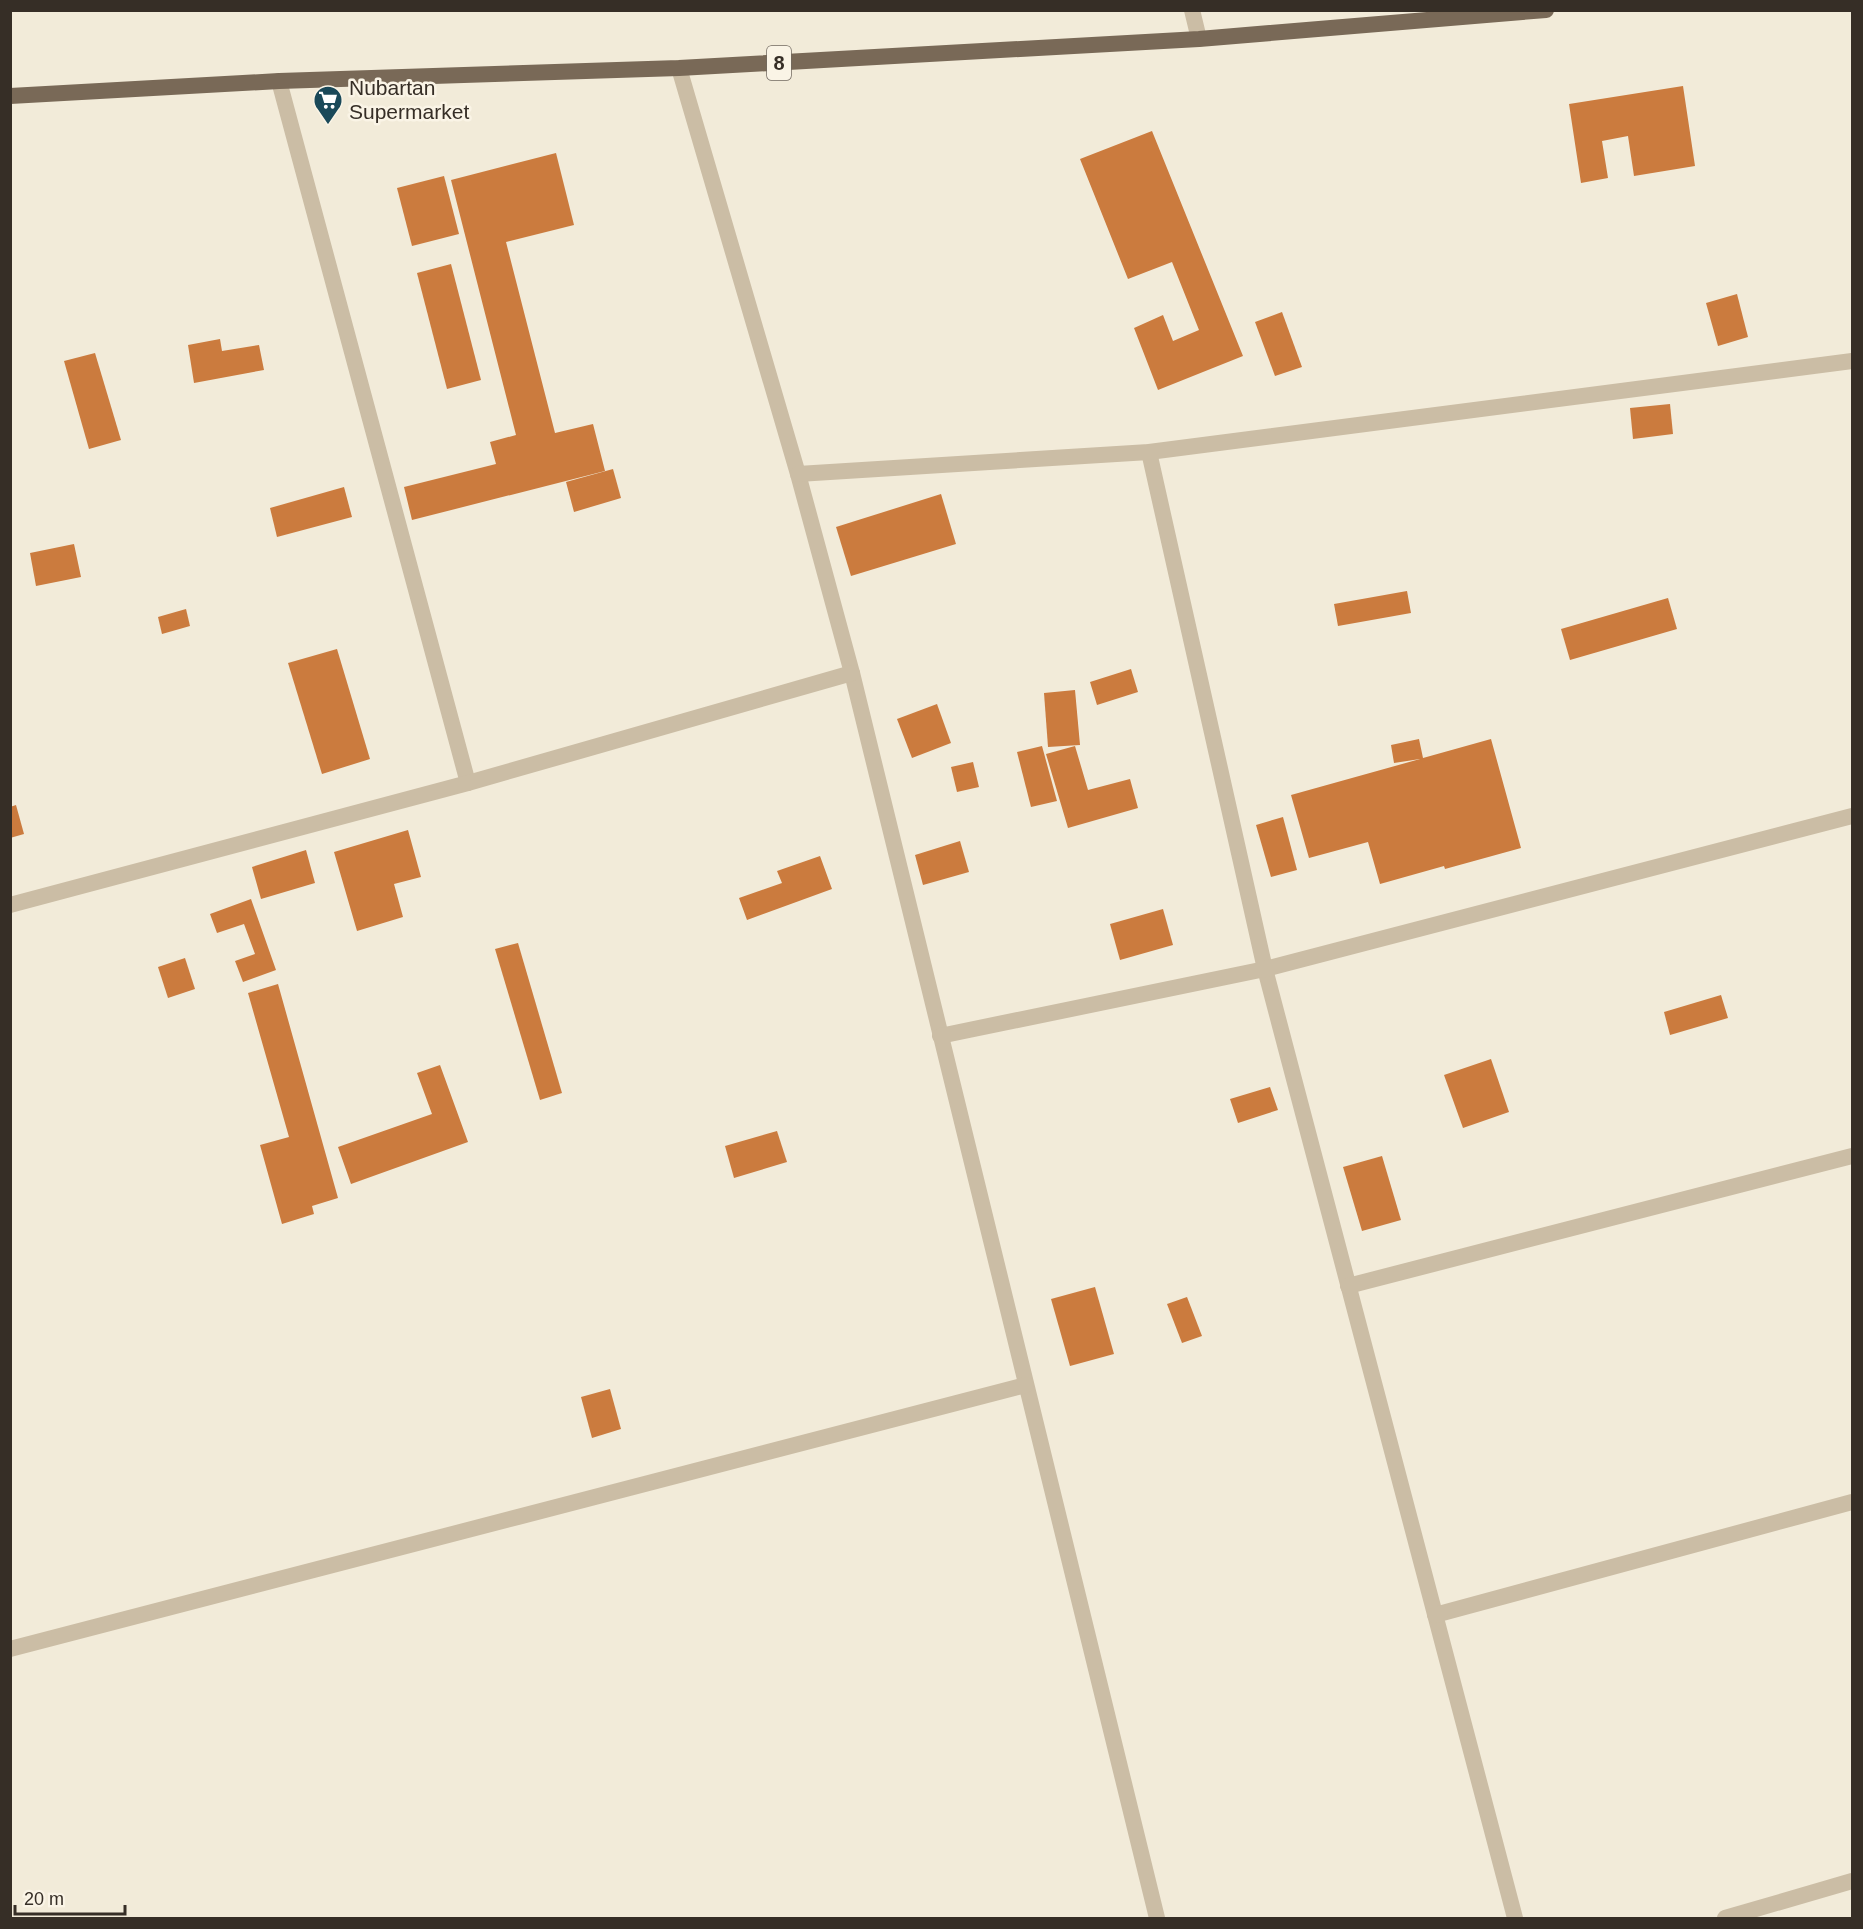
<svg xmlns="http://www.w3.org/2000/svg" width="1863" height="1929" font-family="Helvetica,sans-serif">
<rect width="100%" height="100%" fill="#f2ebd9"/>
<!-- building -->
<g fill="#cb7b3e">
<polygon points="1683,86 1695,166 1634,176 1628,136 1602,141 1608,178 1581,183 1569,104"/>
<polygon points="1152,131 1243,356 1158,390 1134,328 1163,315 1173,341 1199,330 1172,262 1128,279 1080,159"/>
<polygon points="556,153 574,225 506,242 555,433 593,424 605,471 412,520 404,487 496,464 490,442 516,435 451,180"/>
<polygon points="444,176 459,234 412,246 397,188"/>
<polygon points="451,264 481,380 447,389 417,273"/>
<polygon points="1737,294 1748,337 1718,346 1706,303"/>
<polygon points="1282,312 1302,367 1275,376 1255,322"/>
<polygon points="220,339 222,351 259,345 264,370 194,383 188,345"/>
<polygon points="95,353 121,440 89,449 64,361"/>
<polygon points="1670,404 1673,434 1633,439 1630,408"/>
<polygon points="613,469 621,498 574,512 566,482"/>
<polygon points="344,487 352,517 277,537 270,508"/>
<polygon points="941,494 956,544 851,576 836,527"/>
<polygon points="74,544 81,577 36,586 30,553"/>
<polygon points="1407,591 1411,613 1338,626 1334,604"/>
<polygon points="1668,598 1677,629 1570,660 1561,629"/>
<polygon points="186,609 190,626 162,634 158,617"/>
<polygon points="337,649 370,759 322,774 288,663"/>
<polygon points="1131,669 1138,692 1097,705 1090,682"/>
<polygon points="1075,690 1080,745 1048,747 1044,693"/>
<polygon points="937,704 951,743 912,758 897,719"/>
<polygon points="1419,739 1423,758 1491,739 1521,848 1445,869 1444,866 1380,884 1368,842 1309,858 1291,795 1420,759 1394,763 1391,745"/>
<polygon points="1042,746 1057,801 1031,807 1017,752"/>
<polygon points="1075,746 1088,790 1130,779 1138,808 1068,828 1046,754"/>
<polygon points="973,762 979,787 957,792 951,767"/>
<polygon points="16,805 24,834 10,838 10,807"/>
<polygon points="1283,817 1297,870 1271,877 1256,825"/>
<polygon points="408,830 421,877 394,884 403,917 357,931 334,852"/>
<polygon points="960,841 969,872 923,885 915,855"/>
<polygon points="306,850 315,883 261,899 252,867"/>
<polygon points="820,856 832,889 747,920 739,898 782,883 777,871"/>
<polygon points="251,899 276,970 243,982 235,961 255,954 244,924 217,933 210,914"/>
<polygon points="1163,909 1173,945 1120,960 1110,924"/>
<polygon points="518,943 562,1093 540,1100 495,949"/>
<polygon points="185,958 195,989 168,998 158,967"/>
<polygon points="278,984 338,1198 312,1206 314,1214 282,1224 260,1145 289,1137 248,993"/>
<polygon points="1721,995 1728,1018 1670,1035 1664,1012"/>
<polygon points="1491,1059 1509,1112 1463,1128 1444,1075"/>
<polygon points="440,1065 468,1142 351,1184 338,1147 432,1114 417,1073"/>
<polygon points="1270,1087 1278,1110 1238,1123 1230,1099"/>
<polygon points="777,1131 787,1162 734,1178 725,1146"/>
<polygon points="1382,1156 1401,1220 1362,1231 1343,1167"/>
<polygon points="1095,1287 1114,1354 1070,1366 1051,1299"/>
<polygon points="1187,1297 1202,1336 1182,1343 1167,1304"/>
<polygon points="610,1389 621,1429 592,1438 581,1397"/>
</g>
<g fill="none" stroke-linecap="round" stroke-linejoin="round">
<!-- minor -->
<g stroke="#cbbda5" stroke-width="16">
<polyline points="1192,10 1199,39"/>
<polyline points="679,68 798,474 852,673 1157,1918"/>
<polyline points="279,81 468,783"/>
<polyline points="1149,452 1265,969 1515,1918"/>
<polyline points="798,474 1149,452 1852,361"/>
<polyline points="10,905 468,783 852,673"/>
<polyline points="940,1036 1265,969 1852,816"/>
<polyline points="1348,1286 1852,1156"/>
<polyline points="1435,1615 1852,1502"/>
<polyline points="10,1649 1026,1385"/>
<polyline points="1725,1918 1852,1881"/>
</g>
<!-- primary -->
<polyline stroke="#796957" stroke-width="16" points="10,96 279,81 679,68 1199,39 1546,10"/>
</g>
<!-- icons -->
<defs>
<g id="supermarket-pin" transform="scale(1.5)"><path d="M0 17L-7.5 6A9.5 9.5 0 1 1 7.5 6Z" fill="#1a4959" stroke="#faf4e6"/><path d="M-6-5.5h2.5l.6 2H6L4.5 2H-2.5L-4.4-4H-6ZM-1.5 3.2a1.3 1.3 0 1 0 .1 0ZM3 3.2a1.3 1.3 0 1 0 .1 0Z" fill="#fff"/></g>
</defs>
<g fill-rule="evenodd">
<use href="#supermarket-pin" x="328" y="100"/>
</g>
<g text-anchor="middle" stroke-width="5" stroke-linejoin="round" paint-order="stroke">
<!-- shield labels -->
<rect fill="#faf4e6" stroke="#716960" stroke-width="1.5" x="767" y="46" width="24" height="34" rx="4.5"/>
<g font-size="20" font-weight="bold" fill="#362e26">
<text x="779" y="70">8</text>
</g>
<!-- poi labels -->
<g font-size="21" fill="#362e26" stroke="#faf4e6" text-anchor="start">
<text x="349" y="95">Nubartan<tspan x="349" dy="24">Supermarket</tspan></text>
</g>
</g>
<!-- border -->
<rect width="1863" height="1929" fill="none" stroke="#362e26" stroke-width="24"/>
<!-- scale -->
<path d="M15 1905v9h110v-9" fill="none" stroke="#362e26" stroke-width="3"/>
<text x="24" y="1905" font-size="18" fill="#362e26" stroke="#faf4e6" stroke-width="4.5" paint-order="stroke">20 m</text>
</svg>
